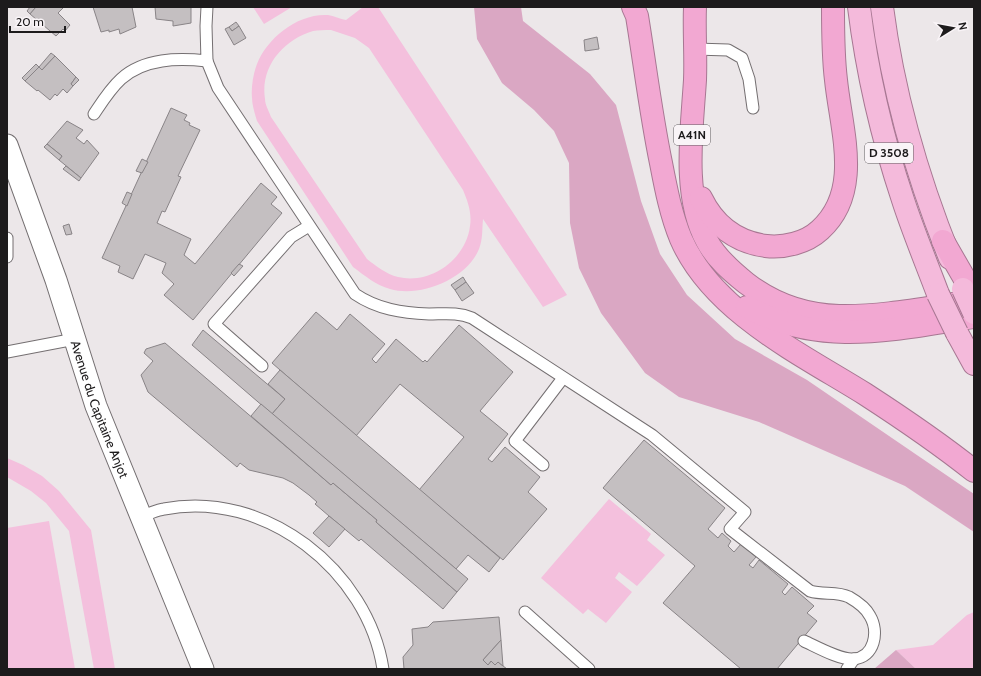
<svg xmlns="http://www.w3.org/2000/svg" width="981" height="676" font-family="Cabin,sans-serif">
<rect width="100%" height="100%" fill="#ece7e9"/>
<!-- green -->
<g fill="#f4c0dd" fill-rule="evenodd">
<polygon points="253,7 292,7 264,24"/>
<path d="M363 7H378L567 295 543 307 483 219C482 229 483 239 479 249 467 279 420 298 390 289 376 285 365 276 353 267L257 121C255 114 252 105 252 98 251 88 253 74 257 64 267 38 298 13 328 15 334 16 340 19 346 20ZM331 30 355 38 369 48 463 190C468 202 472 213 470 226 466 259 431 285 398 277 386 274 376 266 367 259L271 117C269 111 265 105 265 99 260 67 283 40 313 31 318 30 325 30 331 30Z"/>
<polygon points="7,458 23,465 42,476 59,491 91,530 115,669 94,669 69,531 46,503 31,491 7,477"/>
<polygon points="609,499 651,534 647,540 665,555 637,586 619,572 615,578 632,592 606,623 588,609 583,614 541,578"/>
<polygon points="49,521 75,669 7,669 7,528"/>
<polygon points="974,612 974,669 916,669 896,650 933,645 967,615"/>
</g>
<!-- forest -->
<g fill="#daa7c3">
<polygon points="474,7 521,7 523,21 590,74 616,105 641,201 660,254 687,295 735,339 807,380 974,494 974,532 905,486 759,422 679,397 645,373 601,313 579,268 570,223 569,163 554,131 534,110 502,83 477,39"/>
<polygon points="896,650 916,669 874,669"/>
</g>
<!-- building -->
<g fill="#c4bfc1" stroke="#898487">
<polygon points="30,7 36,7 30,14 27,11"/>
<polygon points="36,7 64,7 58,13 70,25 65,31 63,29 56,36 30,14"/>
<polygon points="93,7 132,7 136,27 120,34 119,29 109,32 109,30 101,32"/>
<polygon points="155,7 192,7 191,8 191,23 173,26 173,21 156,19"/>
<polygon points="236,22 239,26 232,31 229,27"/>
<polygon points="239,26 246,38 234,45 225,29 229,27 232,31"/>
<polygon points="597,37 599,49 585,51 584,40"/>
<polygon points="51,53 55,56 42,70 39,67"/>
<polygon points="55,56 76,77 71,84 73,86 67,93 63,89 57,96 55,94 50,100 38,90 37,91 25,81 39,67 42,70"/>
<polygon points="36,64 39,67 25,81 22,78"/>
<polygon points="76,77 79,80 73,86 71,84"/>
<polygon points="171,108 187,115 184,120 190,123 189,125 200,130 178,176 181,177 165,212 162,211 157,223 191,239 184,255 195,264 261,183 277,197 271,204 282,213 193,320 164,295 174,284 162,273 166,263 145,254 133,279 118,272 120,266 102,258"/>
<polygon points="67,121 83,130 76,138 84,144 87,140 99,153 81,178 59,160 62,156 47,144"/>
<polygon points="47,144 62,156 59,160 44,147"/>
<polygon points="142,159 148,162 142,173 136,171"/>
<polygon points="66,166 81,178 79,181 63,169"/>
<polygon points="127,192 132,194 127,206 122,203"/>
<polygon points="69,224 72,234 66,235 63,226"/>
<polygon points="239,264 243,266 234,276 231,273"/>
<polygon points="463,277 466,282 455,290 451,285"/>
<polygon points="466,282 474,293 462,301 455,290"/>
<polygon points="316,312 337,330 350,314 385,344 372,359 376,363 396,339 423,362 425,360 427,362 459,325 513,372 480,411 508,434 488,459 492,462 505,447 540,477 528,492 547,509 503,560 419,490 464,437 400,384 356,436 272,363"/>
<polygon points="203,330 285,399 272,414 192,345"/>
<polygon points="165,343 331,485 333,483 377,520 376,522 457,592 443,609 361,539 359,541 329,516 315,504 317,502 309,495 293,483 283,478 249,470 240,463 237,467 148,392 141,375 153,361 144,353 146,349"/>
<polygon points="280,370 500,558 489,572 468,555 456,569 272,414 285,399 268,384"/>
<polygon points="261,404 468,579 457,592 376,522 377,520 333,483 331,485 251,416"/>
<polygon points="644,440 725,508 708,529 718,538 722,533 731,541 728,546 734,552 741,544 756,557 749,565 753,568 759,560 788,584 782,592 785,595 792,587 814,606 807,613 817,621 777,669 741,669 663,603 695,566 603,488"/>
<polygon points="329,516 345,529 329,547 313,533"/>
<polygon points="499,617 501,640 483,660 488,665 491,661 495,665 498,662 507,669 404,669 403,657 413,645 412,629 428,627 433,622"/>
<polygon points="501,640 503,666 498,662 495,665 491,661 488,665 483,660"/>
</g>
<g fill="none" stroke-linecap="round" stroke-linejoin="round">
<!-- service casing -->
<g stroke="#746f71" stroke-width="13">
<g id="service">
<polyline points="695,49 728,50 742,58 749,79 753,108"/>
<path d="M207 61 218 88 355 294C377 309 402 313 429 314 444 314 458 312 472 318L652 435 745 512 730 529 810 591C823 595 837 591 849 597 856 601 866 608 870 616 879 631 875 658 853 659 840 660 817 647 804 641"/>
<path d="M94 114C102 102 110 89 121 79 144 58 178 58 207 61L206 26 207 7"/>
<polyline points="7,238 7,257"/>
<polyline points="7,352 75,339"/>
<polyline points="262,366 214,324 291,237 309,226"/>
<polyline points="543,465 515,441 563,378"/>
<path d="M141 516C149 514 157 510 164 509 265 489 368 571 383 669"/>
<polyline points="525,612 589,669"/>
<polyline points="847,669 854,659"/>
</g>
</g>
<!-- minor casing -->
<g stroke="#746f71" stroke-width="23">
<g id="minor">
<path id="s1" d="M7 145 56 280 96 406 203 669"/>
</g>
</g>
<!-- trunk casing -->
<g stroke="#a77792" stroke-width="24">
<g id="trunk">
<path d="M859 7C867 72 882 137 903 200 913 231 926 262 938 294"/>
<path d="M882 7C893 92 918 179 950 258"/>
<polyline points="957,333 974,364"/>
</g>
</g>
<!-- motorway casing -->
<g stroke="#a77792" stroke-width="24">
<g id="motorway">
<path d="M633 7 637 16C645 65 651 115 661 163 666 189 671 215 681 239 713 312 801 354 865 394 902 418 939 443 974 471"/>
<path d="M695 7C694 31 696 56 695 80 692 129 682 196 707 241 716 258 731 271 746 283 773 304 804 315 839 316 884 317 930 307 974 301"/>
<path d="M701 198C714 225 736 242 766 246 784 248 806 243 820 230 863 191 841 130 836 80 833 56 833 31 833 7"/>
<polyline points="943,241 974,295"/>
<path d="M747 307C822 348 894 329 974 317"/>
</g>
</g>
<!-- service -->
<use href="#service" stroke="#fff" stroke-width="11"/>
<!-- minor -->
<use href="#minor" stroke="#fff" stroke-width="21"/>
<!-- trunk -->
<use href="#trunk" stroke="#f4badb" stroke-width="22"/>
<!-- motorway -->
<use href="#motorway" stroke="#f2a8d2" stroke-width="22"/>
<!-- trunk-bridge casing -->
<g stroke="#a77792" stroke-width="24" stroke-linecap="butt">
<g id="trunk-bridge">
<polyline points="963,289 974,313"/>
<polyline points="938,294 957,333"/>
</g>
</g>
<!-- trunk-bridge -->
<use href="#trunk-bridge" stroke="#f4badb" stroke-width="22"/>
</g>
<g text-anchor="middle" stroke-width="3.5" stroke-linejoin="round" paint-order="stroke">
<!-- shield labels -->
<g fill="#f9f4f7" stroke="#5f5c5e" stroke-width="1">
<rect x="674" y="125" width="36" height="20" rx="3"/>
<rect x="865" y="143" width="48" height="20" rx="3"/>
</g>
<g font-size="12" font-weight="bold" fill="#1d1b1c">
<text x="692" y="139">A41N</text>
<text x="889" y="157">D 3508</text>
</g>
<!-- street labels -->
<g font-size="13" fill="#1d1b1c" stroke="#f9f4f7">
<text dy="5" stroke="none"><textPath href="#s1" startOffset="280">Avenue du Capitaine Anjot</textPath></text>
</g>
</g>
<!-- border -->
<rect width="981" height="676" fill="none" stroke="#1d1b1c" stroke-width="16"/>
<!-- north arrow -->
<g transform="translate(953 28) rotate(79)" stroke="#f9f4f7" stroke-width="3" paint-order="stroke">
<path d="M0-3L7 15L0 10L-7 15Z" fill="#1d1b1c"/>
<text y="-6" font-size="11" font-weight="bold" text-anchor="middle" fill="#1d1b1c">N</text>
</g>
<!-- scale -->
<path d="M10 26v6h55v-6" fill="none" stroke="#1d1b1c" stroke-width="2"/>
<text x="16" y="26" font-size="12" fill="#1d1b1c" stroke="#f9f4f7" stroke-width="3" paint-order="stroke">20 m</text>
</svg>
